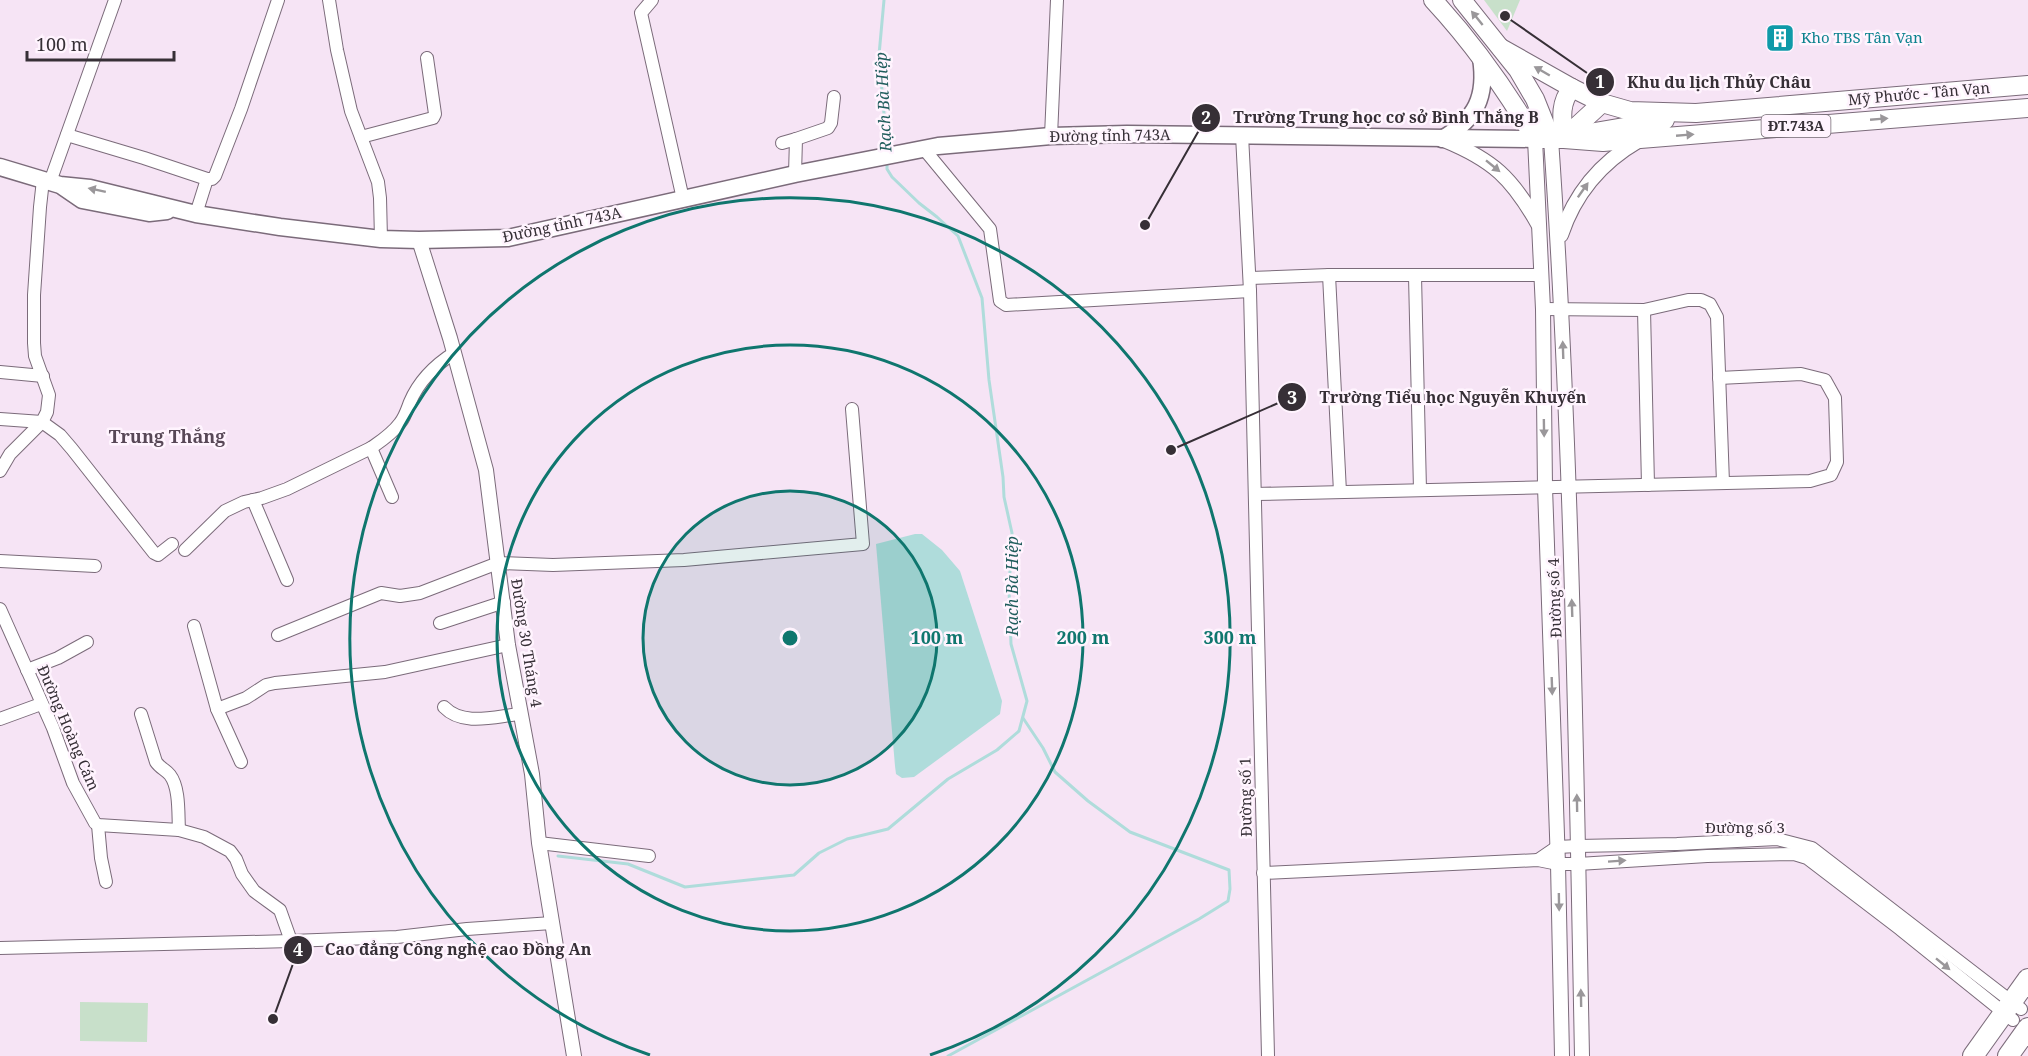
<svg xmlns="http://www.w3.org/2000/svg" width="2028" height="1056" font-family="'Noto Serif',serif">
<rect width="100%" height="100%" fill="#f6e4f5"/>
<!-- green -->
<g fill="#c8e0ca">
<polygon points="1484,0 1520,0 1507,31"/>
<polygon points="80,1002 148,1003 147,1042 80,1041"/>
</g>
<!-- water -->
<polygon fill="#afdcdb" points="915,534 922,534 942,550 960,571 1002,701 1000,714 914,777 902,778 896,774 895,766 876,544"/>
<g fill="none" stroke-linecap="round" stroke-linejoin="round">
<!-- stream -->
<g stroke="#afdcdb" stroke-width="3">
<polyline points="884,0 879,55 887,149"/>
<polyline points="558,856 628,864 685,887 794,875 819,853 847,839 888,829 948,779 997,750 1019,731 1027,701 1011,644 1009,590 1012,533 1004,497 1003,477 989,380 982,298 958,236 937,217 919,203 892,177 887,169 887,162"/>
<polyline points="948,1056 1199,919 1228,901 1230,889 1229,870 1130,832 1088,801 1055,772 1043,748 1023,718"/>
</g>
<!-- minor casing -->
<g stroke="#7b6b7a" stroke-width="14">
<g id="minor">
<polyline points="329,0 337,50 351,111 378,182 380,198 381,239"/>
<polyline points="652,0 641,13 683,199"/>
<polyline points="67,135 144,158 207,179"/>
<polyline points="1242,135 1250,291 1268,1056"/>
<polyline points="1051,136 1057,0"/>
<polyline points="361,137 433,118 435,114 427,58"/>
<polyline points="782,143 796,139"/>
<polyline points="924,149 990,229 1000,301 1006,305 1250,291"/>
<polyline points="795,174 796,139 828,128 831,123 834,97"/>
<polyline points="50,182 115,0"/>
<polyline points="196,214 207,179 212,179 215,176 241,109 278,0"/>
<polyline points="1329,275 1340,492"/>
<polyline points="1415,276 1420,490"/>
<polyline points="1250,278 1329,275 1542,275"/>
<polyline points="1543,309 1644,310 1688,300 1701,300 1710,304 1717,317 1723,483"/>
<polyline points="1644,310 1648,485"/>
<polyline points="0,372 43,376"/>
<polyline points="0,419 42,422 60,435 72,449 154,553 158,555 172,544"/>
<path d="M371 448C381 441 392 434 400 423 405 417 407 410 410 402 419 381 435 365 454 353"/>
<polyline points="0,471 10,454 42,422 47,412 49,395 35,356 34,343 34,295 40,207 43,180"/>
<polyline points="1256,494 1810,481 1831,475 1837,462 1835,398 1825,380 1801,374 1719,378"/>
<polyline points="253,500 287,580"/>
<polyline points="185,550 225,511 244,502 262,498 287,489 371,448 392,497"/>
<polyline points="0,561 95,566"/>
<polyline points="0,609 53,728 73,783 95,823 98,825 179,830 204,837 230,851 236,859 242,874 254,891 280,910 291,941"/>
<polyline points="440,623 504,602"/>
<polyline points="194,626 217,709 246,698 266,685 275,683 385,672 508,645"/>
<polyline points="278,635 381,593 400,596 420,593 498,563 553,565 684,560 863,544 852,409"/>
<polyline points="27,670 58,658 87,642"/>
<path d="M444 707C463 727 496 716 520 714"/>
<polyline points="217,709 241,762"/>
<path d="M141 714 156 762C160 768 166 770 170 775 180 788 178 815 179 830"/>
<polyline points="0,719 41,704"/>
<polyline points="98,825 101,858 106,882"/>
<polyline points="539,843 649,856"/>
<polyline points="1538,860 1557,847 1578,846 1677,844 1777,839 1812,848 2021,1009"/>
<polyline points="1263,873 1538,860 1558,864 1578,864 1707,856 1794,854 1807,858 1900,929 2013,1020"/>
<polyline points="0,948 291,941 397,937 467,929 552,923"/>
</g>
</g>
<!-- tertiary casing -->
<g stroke="#7b6b7a" stroke-width="16">
<g id="tertiary">
<polyline points="1535,139 1543,309 1545,487 1558,864 1562,1056"/>
<path d="M1551 139C1572 444 1576 750 1582 1056"/>
<path d="M1444 140C1493 160 1512 178 1538 224"/>
<path d="M1561 235C1575 193 1600 163 1638 141"/>
<polyline points="419,240 450,338 486,470 508,645 532,774 539,843 574,1056"/>
</g>
</g>
<!-- secondary casing -->
<g stroke="#7b6b7a" stroke-width="19">
<g id="secondary">
<path d="M1442 139C1476 119 1487 97 1481 58"/>
<polyline points="0,167 60,185 90,188 196,214 280,227 381,239 419,240 508,238 795,174 938,146 1051,136 1127,134 1535,139"/>
<polyline points="63,187 82,200 149,213 167,211"/>
</g>
</g>
<!-- primary casing -->
<g stroke="#7b6b7a" stroke-width="20">
<g id="primary">
<path d="M1433 0C1472 42 1506 90 1535 139H1564L1603 142 2028 108"/>
<polyline points="1462,0 1518,70 1535,99 1551,139"/>
<polyline points="1501,48 1572,88 1602,103 1630,111 1696,113 2028,85"/>
<polyline points="1577,135 1665,120"/>
<polyline points="1565,137 1602,103"/>
<path d="M1564 139C1562 120 1559 103 1572 88"/>
</g>
</g>
<!-- trunk casing -->
<g stroke="#7b6b7a" stroke-width="22">
<g id="trunk">
<polyline points="1973,1056 2028,979"/>
<polyline points="2008,1056 2028,1028"/>
</g>
</g>
<!-- minor -->
<use href="#minor" stroke="#fff" stroke-width="12"/>
<!-- tertiary -->
<use href="#tertiary" stroke="#fff" stroke-width="14"/>
<!-- secondary -->
<use href="#secondary" stroke="#fff" stroke-width="16"/>
<!-- primary -->
<use href="#primary" stroke="#fff" stroke-width="18"/>
<!-- trunk -->
<use href="#trunk" stroke="#fff" stroke-width="20"/>
</g>
<!-- one-way arrows -->
<defs><path id="oneway-solid" d="M-6-.8H1V-3.2L6.5 0L1 3.2V.8H-6Z" transform="scale(1.5)"/></defs>
<g fill="#9a979a">
<use href="#oneway-solid" transform="translate(1477 18) rotate(-129)"/>
<use href="#oneway-solid" transform="translate(1542 71) rotate(-150)"/>
<use href="#oneway-solid" transform="translate(1879 119) rotate(-5)"/>
<use href="#oneway-solid" transform="translate(1685 135) rotate(-5)"/>
<use href="#oneway-solid" transform="translate(1493 166) rotate(39)"/>
<use href="#oneway-solid" transform="translate(97 190) rotate(-168)"/>
<use href="#oneway-solid" transform="translate(1583 190) rotate(-55)"/>
<use href="#oneway-solid" transform="translate(1563 350) rotate(-92)"/>
<use href="#oneway-solid" transform="translate(1544 428) rotate(89)"/>
<use href="#oneway-solid" transform="translate(1572 608) rotate(-92)"/>
<use href="#oneway-solid" transform="translate(1552 686) rotate(88)"/>
<use href="#oneway-solid" transform="translate(1577 803) rotate(-91)"/>
<use href="#oneway-solid" transform="translate(1617 861) rotate(-4)"/>
<use href="#oneway-solid" transform="translate(1559 902) rotate(89)"/>
<use href="#oneway-solid" transform="translate(1943 964) rotate(39)"/>
<use href="#oneway-solid" transform="translate(1581 998) rotate(-91)"/>
</g>
<!-- distance rings -->
<circle cx="790" cy="638" r="147" fill="#0f766e" fill-opacity=".12"/>
<g fill="none" stroke="#0f766e" stroke-width="3">
<circle cx="790" cy="638" r="147"/>
<circle cx="790" cy="638" r="293"/>
<path d="M650 1055A440 440 0 1 1 930 1055"/>
</g>
<!-- icons -->
<defs>
<g id="building-square" transform="scale(1.5)"><rect x="-9" y="-9" width="18" height="18" rx="4" fill="#0f9aa8" stroke="#fff4fe"/><path d="M-4-6H4V6H1V3H-1V6H-4ZM-2.5-4.3h1.7v1.8h-1.7ZM.8-4.3h1.7v1.8H.8ZM-2.5-1h1.7V.8h-1.7ZM.8-1h1.7V.8H.8Z" fill="#fff"/></g>
</defs>
<g fill-rule="evenodd">
<use href="#building-square" x="1780" y="38"/>
</g>
<g text-anchor="middle" stroke-width="5" stroke-linejoin="round" paint-order="stroke">
<!-- shield labels -->
<rect fill="#fff4fe" stroke="#726a72" stroke-width="1.5" x="1761.5" y="115" width="69" height="22" rx="4.5"/>
<g font-size="14" font-weight="bold" fill="#362f36">
<text x="1796" y="131">ĐT.743A</text>
</g>
<!-- culture labels -->
<g font-size="15" fill="#0d838f" stroke="#fff4fe" text-anchor="start">
<text x="1801" y="43">Kho TBS Tân Vạn</text>
</g>
<!-- street labels -->
<g font-size="15" fill="#362f36" stroke="#fff4fe">
<text transform="translate(1919 94) rotate(-5)" y="5">Mỹ Phước - Tân Vạn</text>
<text transform="translate(1110 136) rotate(-1)" y="5">Đường tỉnh 743A</text>
<text transform="translate(562 225) rotate(-12)" y="5">Đường tỉnh 743A</text>
<text transform="translate(1555 598) rotate(-92)" y="5">Đường số 4</text>
<text transform="translate(526 643) rotate(81)" y="5">Đường 30 Tháng 4</text>
<text transform="translate(68 728) rotate(67)" y="5">Đường Hoàng Cám</text>
<text transform="translate(1246 797) rotate(-91)" y="5">Đường số 1</text>
<text x="1745" y="833">Đường số 3</text>
</g>
<!-- water labels -->
<g font-size="16" font-style="italic" fill="#1f5c5c" stroke="#fff4fe">
<text transform="translate(883 102) rotate(-93)" y="6">Rạch Bà Hiệp</text>
<text transform="translate(1012 586) rotate(-90)" y="6">Rạch Bà Hiệp</text>
</g>
<!-- quarter labels -->
<g font-size="18" font-weight="bold" fill="#584857" stroke="#fff4fe">
<text x="167" y="443">Trung Thắng</text>
</g>
</g>
<circle cx="790" cy="638" r="9" fill="#0f766e" stroke="#fff4fe" stroke-width="3"/>
<g font-size="18" text-anchor="middle" font-weight="bold" fill="#0f766e" stroke="#fff4fe" stroke-width="5" stroke-linejoin="round" paint-order="stroke">
<text x="937" y="644">100 m</text>
<text x="1083" y="644">200 m</text>
<text x="1230" y="644">300 m</text>
</g>
<!-- callouts -->
<path fill="none" stroke="#362f36" stroke-width="2" d="M1505 16L1600 82M1145 225L1206 118M1171 450L1292 397M273 1019L298 950"/>
<g fill="#362f36" stroke="#fff4fe" stroke-width="2">
<circle cx="1505" cy="16" r="6"/>
<circle cx="1145" cy="225" r="6"/>
<circle cx="1171" cy="450" r="6"/>
<circle cx="273" cy="1019" r="6"/>
<circle cx="1600" cy="82" r="15"/>
<circle cx="1206" cy="118" r="15"/>
<circle cx="1292" cy="397" r="15"/>
<circle cx="298" cy="950" r="15"/>
</g>
<g font-size="18" text-anchor="middle" font-weight="bold" fill="#fff">
<text x="1600" y="88">1</text>
<text x="1206" y="124">2</text>
<text x="1292" y="404">3</text>
<text x="298" y="956">4</text>
</g>
<g font-size="16" text-anchor="middle" font-weight="bold" fill="#362f36" stroke="#fff4fe" stroke-width="5" stroke-linejoin="round" paint-order="stroke">
<text x="1719" y="88">Khu du lịch Thủy Châu</text>
<text x="1386" y="123">Trường Trung học cơ sở Bình Thắng B</text>
<text x="1453" y="403">Trường Tiểu học Nguyễn Khuyến</text>
<text x="458" y="955">Cao đẳng Công nghệ cao Đồng An</text>
</g>
<!-- scale -->
<path d="M27 51v9h147v-9" fill="none" stroke="#362f36" stroke-width="3"/>
<text x="36" y="51" font-size="18" fill="#362f36" stroke="#fff4fe" stroke-width="4.5" paint-order="stroke">100 m</text>
</svg>
